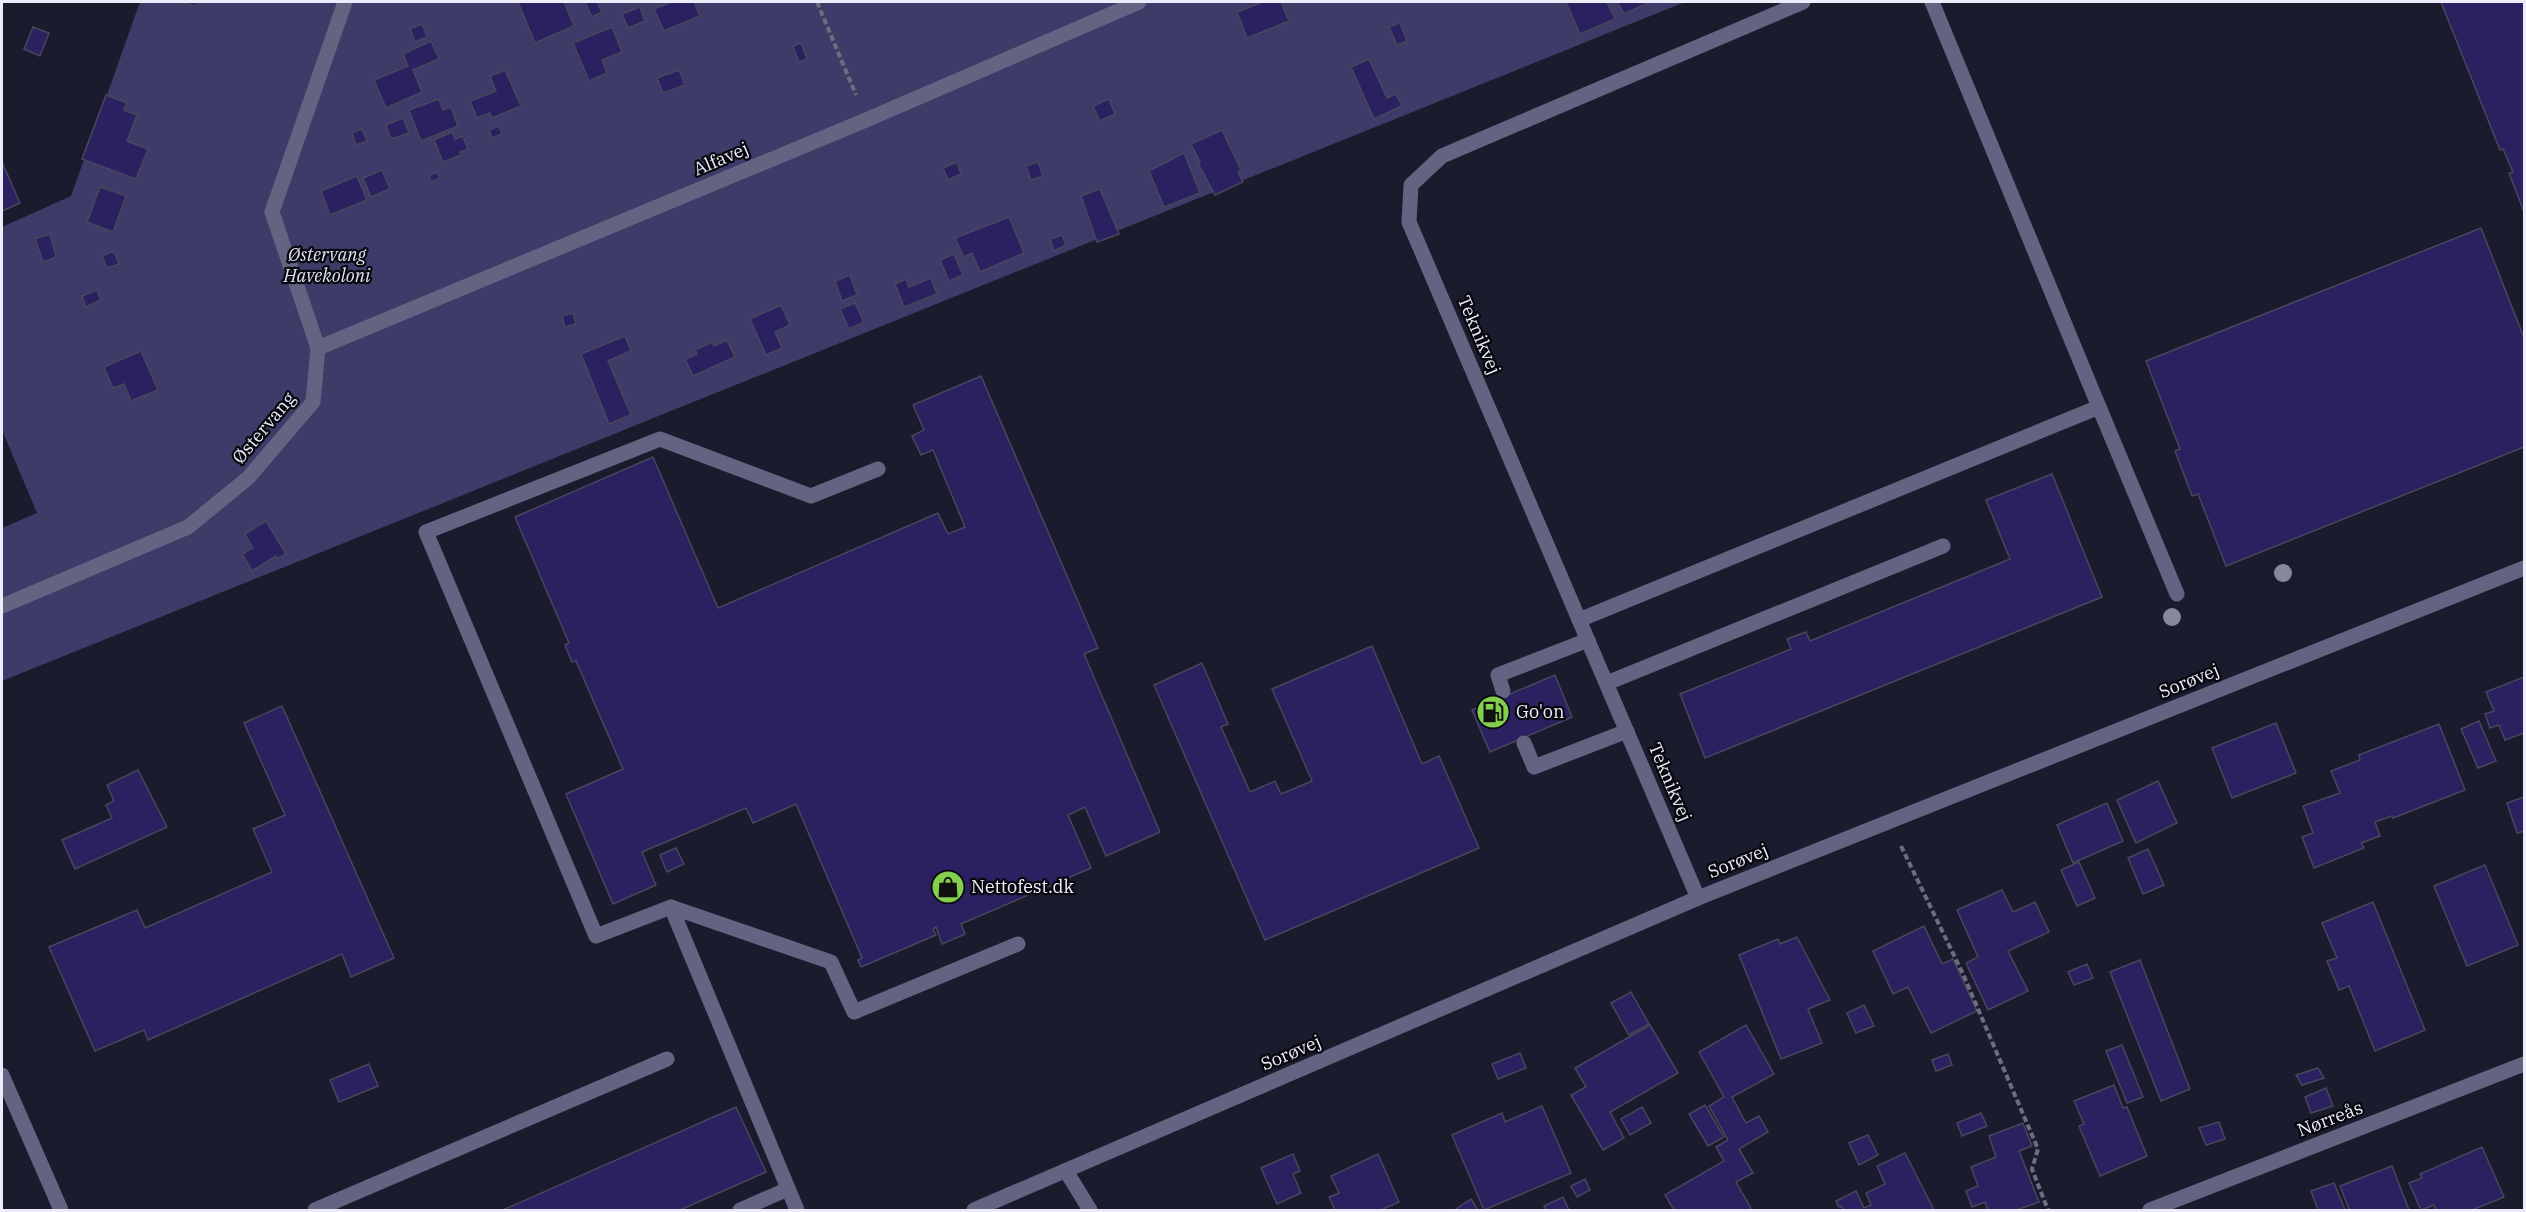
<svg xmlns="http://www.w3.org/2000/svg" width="2526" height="1212" font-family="'IBM Plex Serif',serif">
<rect width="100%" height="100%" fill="#1b1b2e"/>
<!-- green -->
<polygon fill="#3d3b68" points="140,2 1685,2 2,681 2,528 37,513 2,430 2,227 71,196"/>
<!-- building -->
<g fill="#2b2161" stroke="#47475c" stroke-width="1.5">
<polygon points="180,2 197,2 196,6"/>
<polygon points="518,2 564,2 574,26 535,43"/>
<polygon points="585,2 597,2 602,12 592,17"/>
<polygon points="672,2 694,2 700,16 664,31 654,9"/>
<polygon points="1263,2 1281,2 1289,21 1247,38 1237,12"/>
<polygon points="1566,2 1607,2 1615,19 1580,34"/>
<polygon points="1617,2 1650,2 1624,14"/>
<polygon points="2441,2 2524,2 2524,212 2509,173 2513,172 2503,149 2500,150"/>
<polygon points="640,7 645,21 628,28 622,14"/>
<polygon points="1400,23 1407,41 1397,45 1389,27"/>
<polygon points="422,24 427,37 415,42 410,29"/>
<polygon points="33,27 49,33 40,56 24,49"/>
<polygon points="612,27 622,52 602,60 607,73 589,81 573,43"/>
<polygon points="431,41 439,59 413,70 422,92 386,108 374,80 408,66 403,54"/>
<polygon points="801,43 807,59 799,62 793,46"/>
<polygon points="1369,59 1387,98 1396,94 1402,106 1374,119 1351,67"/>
<polygon points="505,70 521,106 492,118 490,113 477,118 470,101 496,91 490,76"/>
<polygon points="679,70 685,85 663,93 657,78"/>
<polygon points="106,95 127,103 124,110 137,115 127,141 148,149 136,179 82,159"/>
<polygon points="439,99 443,110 451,107 458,126 421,141 409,110"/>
<polygon points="1109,99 1115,114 1100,121 1093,106"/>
<polygon points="403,118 409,133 391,139 386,125"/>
<polygon points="499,126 502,134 492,138 489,130"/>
<polygon points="362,129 367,141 356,145 352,133"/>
<polygon points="1222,130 1241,170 1238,172 1243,182 1215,195 1198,163 1200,162 1191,144"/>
<polygon points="452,132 455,139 463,136 468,149 460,152 461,155 443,162 434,140"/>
<polygon points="1184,153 1200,193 1164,207 1149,171"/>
<polygon points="2,162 20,203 2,211"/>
<polygon points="957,162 961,174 948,180 943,168"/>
<polygon points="1038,162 1043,176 1031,180 1026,166"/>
<polygon points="382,170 390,189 371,197 363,178"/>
<polygon points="437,172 440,178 431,182 429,176"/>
<polygon points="357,176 367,200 330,215 321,191"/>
<polygon points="100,187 126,196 113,232 87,222"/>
<polygon points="1100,189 1119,234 1097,242 1081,196"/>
<polygon points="1009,217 1024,253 980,272 972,253 964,257 955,238"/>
<polygon points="2481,228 2524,338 2524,447 2226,566 2198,494 2192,496 2175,451 2180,449 2146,361"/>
<polygon points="50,234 56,257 43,262 35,239"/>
<polygon points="1062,235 1066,245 1054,251 1050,239"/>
<polygon points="114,251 119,264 107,268 102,256"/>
<polygon points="954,254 963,275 949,281 940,260"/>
<polygon points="850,275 857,295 842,301 835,281"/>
<polygon points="931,278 937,294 904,307 895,284 906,279 909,287"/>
<polygon points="97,290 101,300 86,307 82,296"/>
<polygon points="855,303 864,322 849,329 840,309"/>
<polygon points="781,305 790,325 775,332 782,348 766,355 750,319"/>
<polygon points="573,313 576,324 565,327 562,316"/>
<polygon points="625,336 631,351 608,361 631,415 609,424 581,354"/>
<polygon points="727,340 735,357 693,376 685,359 697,354 695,350 712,342 714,346"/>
<polygon points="141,351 158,390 131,401 124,384 113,388 104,367"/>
<polygon points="981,376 1098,648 1084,654 1160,832 1106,856 1085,807 1068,815 1091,868 961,924 965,934 942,944 936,927 933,929 936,935 861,967 858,960 862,958 796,804 753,823 746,808 642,852 656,885 613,904 566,794 623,769 576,661 572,662 565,645 569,643 515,517 653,457 718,608 938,513 948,534 965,527 933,450 921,455 912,436 924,430 913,405"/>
<polygon points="2052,474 2102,597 1705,758 1680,694 1791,649 1787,639 1806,632 1810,641 2010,559 1986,500"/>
<polygon points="266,521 286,554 277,559 276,556 252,571 242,554 253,548 245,534"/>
<polygon points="1372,646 1422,764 1439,756 1479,848 1265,940 1154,685 1202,663 1228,724 1221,727 1250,792 1275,781 1281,794 1312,781 1272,689"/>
<polygon points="1555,675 1572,717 1490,752 1472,710"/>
<polygon points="2524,677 2524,733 2505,740 2499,725 2490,728 2485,714 2494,711 2486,692"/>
<polygon points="282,706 394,958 351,977 342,954 148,1040 144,1030 95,1051 49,947 137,910 145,928 272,872 253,829 285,815 244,723"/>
<polygon points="2479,721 2496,761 2478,768 2461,729"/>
<polygon points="2276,723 2296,773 2232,798 2212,748"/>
<polygon points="2439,724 2465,790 2393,818 2392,816 2375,822 2380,836 2361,843 2364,848 2314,868 2302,837 2313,833 2303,806 2340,793 2331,771 2360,760 2359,755"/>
<polygon points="138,770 167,827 75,869 62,840 112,818 106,805 114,801 107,785"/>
<polygon points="2158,781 2177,823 2136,843 2117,800"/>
<polygon points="2524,797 2524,831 2517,833 2507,803"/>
<polygon points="2107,803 2123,841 2073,863 2057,825"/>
<polygon points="676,848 684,864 667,872 660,855"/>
<polygon points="2148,849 2164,885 2143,894 2128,858"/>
<polygon points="2079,862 2095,898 2077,906 2061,870"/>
<polygon points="2485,865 2518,945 2467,966 2434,886"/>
<polygon points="2002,890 2013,912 2035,902 2049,932 2008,951 2028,991 1988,1010 1966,963 1978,957 1957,910"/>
<polygon points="2373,902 2425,1030 2375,1051 2349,986 2339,990 2327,961 2337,958 2322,923"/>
<polygon points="1924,926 1942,964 1953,959 1977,1011 1931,1033 1908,987 1893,994 1873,951"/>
<polygon points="1797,937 1830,1000 1808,1009 1822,1043 1781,1059 1739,955 1778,939 1780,944"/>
<polygon points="2140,960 2190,1089 2161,1101 2110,972"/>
<polygon points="2087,964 2093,978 2074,985 2068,972"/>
<polygon points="1631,992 1649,1024 1629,1035 1611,1003"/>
<polygon points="1864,1005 1874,1026 1856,1033 1847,1013"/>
<polygon points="1650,1025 1678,1073 1610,1112 1624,1138 1603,1150 1571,1095 1586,1087 1575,1068"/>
<polygon points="1746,1025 1774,1074 1732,1097 1746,1123 1759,1116 1768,1132 1739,1149 1753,1173 1736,1182 1752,1210 1674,1210 1665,1195 1724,1161 1716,1147 1728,1140 1709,1106 1724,1097 1699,1052"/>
<polygon points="2122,1045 2143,1097 2127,1103 2106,1051"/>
<polygon points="1520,1053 1526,1068 1498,1079 1492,1064"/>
<polygon points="1948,1054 1952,1065 1936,1071 1932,1060"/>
<polygon points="369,1064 378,1086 339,1102 330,1080"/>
<polygon points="2318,1068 2324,1078 2302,1085 2296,1075"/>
<polygon points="2114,1085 2123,1108 2127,1107 2147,1156 2100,1176 2079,1126 2084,1124 2074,1101"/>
<polygon points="2326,1088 2333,1106 2311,1113 2305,1097"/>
<polygon points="1705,1105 1724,1137 1708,1146 1689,1114"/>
<polygon points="1542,1106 1571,1173 1484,1210 1452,1135 1502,1113 1505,1122"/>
<polygon points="736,1107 766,1172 680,1210 503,1210"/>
<polygon points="1642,1107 1651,1123 1630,1135 1621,1119"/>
<polygon points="1981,1113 1987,1126 1962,1136 1957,1123"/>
<polygon points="2219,1122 2225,1139 2206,1145 2199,1128"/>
<polygon points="2023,1123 2032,1146 2019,1151 2039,1202 2017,1210 1988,1210 1985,1202 1972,1207 1966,1191 1978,1186 1971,1167 1996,1157 1989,1136"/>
<polygon points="1868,1135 1878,1155 1859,1165 1849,1143"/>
<polygon points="2482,1147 2504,1197 2472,1210 2436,1210 2434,1205 2421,1210 2409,1183 2422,1178 2420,1174"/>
<polygon points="1905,1153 1934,1210 1844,1210 1841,1206 1839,1207 1836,1201 1856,1191 1864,1208 1871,1205 1866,1193 1885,1184 1877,1166"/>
<polygon points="1293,1154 1300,1171 1293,1174 1301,1193 1277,1204 1261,1168"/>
<polygon points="1378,1154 1399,1202 1381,1210 1335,1210 1329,1197 1339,1193 1331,1176"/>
<polygon points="2392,1166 2409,1210 2318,1210 2311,1191 2334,1183 2345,1210 2349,1209 2340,1186"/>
<polygon points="1585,1179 1590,1190 1577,1197 1571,1186"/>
<polygon points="1563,1197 1569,1210 1546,1210 1544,1206"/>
<polygon points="1471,1199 1478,1210 1457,1210 1456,1209"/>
</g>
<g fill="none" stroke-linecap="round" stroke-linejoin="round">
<!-- path -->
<g stroke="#6d6d7e" stroke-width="4" stroke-dasharray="6 3" stroke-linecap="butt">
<polyline points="817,2 856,95"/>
<polyline points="1901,846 1963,974 2038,1149 2032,1169 2048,1210"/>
</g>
<!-- service -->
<g stroke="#636382" stroke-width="15">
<polyline points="1932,2 2099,407"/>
<polyline points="318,348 866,120 1139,2"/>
<polyline points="2,606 188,527 248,478 313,402 318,348 272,212 345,2"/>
<polyline points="1579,620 2099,407 2177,594"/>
<polyline points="1607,683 1943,546"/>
<polyline points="1503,691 1498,675 1588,640"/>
<polyline points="1524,743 1534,767 1627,731"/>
<polyline points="671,907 831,962 854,1012 1018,944"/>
<polyline points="315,1210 667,1059"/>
<polyline points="740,1210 788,1189"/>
<polyline points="797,1210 671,907 596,936 426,532 660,439 811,496 878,469"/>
</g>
<!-- minor -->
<g stroke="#636382" stroke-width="15">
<polyline points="1698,898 1409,222 1411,185 1442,156 1803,2"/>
<polyline points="2,1075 61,1210"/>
<polyline points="1066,1171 1090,1210"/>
<polyline points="2150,1210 2524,1064"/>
</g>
<!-- tertiary -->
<polyline stroke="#636382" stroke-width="15" points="974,1210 1698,898 2524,568"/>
</g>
<!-- trees -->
<g fill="#88889d">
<circle cx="2283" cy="573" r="9"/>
<circle cx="2172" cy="617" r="9"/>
</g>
<!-- icons -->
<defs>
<g id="fuel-disc" transform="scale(1.725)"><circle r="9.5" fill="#83d04e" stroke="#07070e"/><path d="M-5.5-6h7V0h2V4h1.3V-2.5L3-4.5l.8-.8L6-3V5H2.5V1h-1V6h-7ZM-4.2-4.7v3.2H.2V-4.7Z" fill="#111"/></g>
<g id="shop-disc" transform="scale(1.725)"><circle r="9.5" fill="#83d04e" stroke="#07070e"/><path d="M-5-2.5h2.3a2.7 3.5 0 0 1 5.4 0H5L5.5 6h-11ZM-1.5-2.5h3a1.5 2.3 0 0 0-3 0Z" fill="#111"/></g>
</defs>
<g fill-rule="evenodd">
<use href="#fuel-disc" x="1493" y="712"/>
<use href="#shop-disc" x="948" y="887"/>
</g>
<g text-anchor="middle" stroke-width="4.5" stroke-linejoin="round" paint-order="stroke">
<!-- street labels -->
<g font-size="18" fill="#ececfa" stroke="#07070e">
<text transform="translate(721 159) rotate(-23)" y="6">Alfavej</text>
<text transform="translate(1479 335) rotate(67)" y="6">Teknikvej</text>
<text transform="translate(264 428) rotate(-50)" y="6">Østervang</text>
<text transform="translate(2189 681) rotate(-22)" y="6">Sorøvej</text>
<text transform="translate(1670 782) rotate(67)" y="6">Teknikvej</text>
<text transform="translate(1738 861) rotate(-22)" y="6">Sorøvej</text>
<text transform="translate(1291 1053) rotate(-23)" y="6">Sorøvej</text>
<text transform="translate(2330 1119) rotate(-21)" y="6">Nørreås</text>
</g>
<!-- park labels -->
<g font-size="18" font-style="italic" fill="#e2e2f7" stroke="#07070e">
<text x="327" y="261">Østervang<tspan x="327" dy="21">Havekoloni</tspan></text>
</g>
<!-- poi labels -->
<g font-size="18" fill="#ececfa" stroke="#07070e" text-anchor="start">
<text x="1516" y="718">Go'on</text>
<text x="971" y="893">Nettofest.dk</text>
</g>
</g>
<!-- border -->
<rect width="2526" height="1212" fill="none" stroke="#ececfa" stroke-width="6"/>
</svg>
